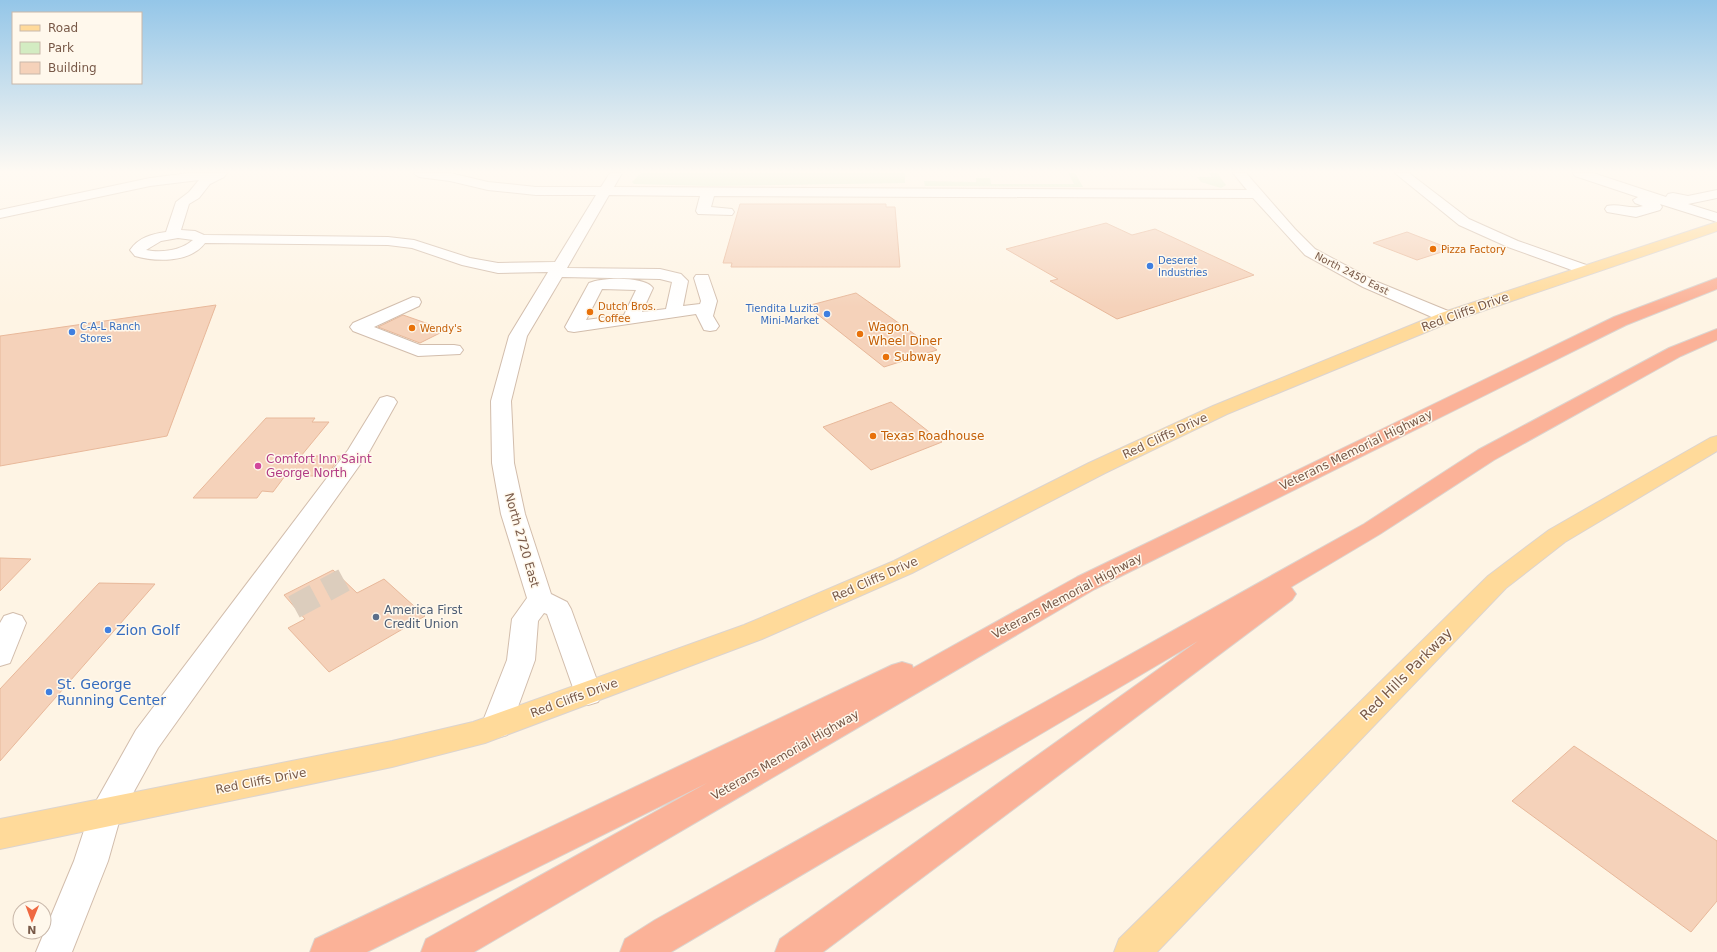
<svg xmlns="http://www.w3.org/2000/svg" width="1717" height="952" font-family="'DejaVu Sans',sans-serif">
<rect width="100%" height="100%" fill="#fef4e4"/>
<!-- green -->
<g fill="#d3ecc2">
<polygon points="641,173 905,173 905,183 710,186 634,184 632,182"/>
<polygon points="1068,173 1075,173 1083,187 925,186 924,181 976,182 976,178 990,178 991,184 1074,184"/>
<polygon points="1209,173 1217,173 1226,185 1221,188 1201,182 1197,177 1212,177"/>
</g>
<!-- building -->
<g fill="#f5d2ba" stroke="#e8b89a">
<polygon points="740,204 886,204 886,207 895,207 900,267 731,267 732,263 723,263"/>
<polygon points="1106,223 1132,235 1155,229 1254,275 1117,319 1050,281 1058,279 1006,249"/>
<polygon points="1407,232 1451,249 1417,260 1373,243"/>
<polygon points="856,293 937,350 884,367 807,306"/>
<polygon points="216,305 167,436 0,466 0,336"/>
<polygon points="403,315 446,330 420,343 378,327"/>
<polygon points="891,402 942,442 871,470 823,427"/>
<polygon points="266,418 315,418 312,422 329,422 301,456 341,456 326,476 285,476 273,492 262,491 257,498 193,498"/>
<polygon points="0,558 31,559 0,591"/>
<polygon points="333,570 357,593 384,579 425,616 329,672 288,628 305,619 284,595"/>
<polygon points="99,583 155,584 0,761 0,689"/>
<polygon points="1574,746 1717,841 1717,901 1691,932 1512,801"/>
</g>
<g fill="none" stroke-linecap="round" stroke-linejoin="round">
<!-- minor-tunnel -->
<polyline stroke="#dccdbd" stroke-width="24" stroke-dasharray="24 12" stroke-linecap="butt" points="294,607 344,580"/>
<!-- minor casing -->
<g stroke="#d2bdac" stroke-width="2">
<g id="minor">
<path d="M189 173H227L224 177 210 184 199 198 189 204 181 230 195 231 204 235 388 237 414 240 470 258 498 263 555 262 596 195H536L488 190 450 181 419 177 413 173H450L488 182 536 187H601L610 173H622L614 187 1247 190 1233 173H1246L1295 229 1315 249 1375 281 1453 313 1456 317 1453 321 1447 322 1441 321 1363 287 1305 255 1253 198 714 196 711 207 732 209 734 212 732 215 698 214 696 211 700 196 609 195 567 268 660 269 681 274 688 281 683 306 700 304 701 301 694 278 696 275H708L717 301 713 316 719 326 716 330 710 331 704 330 696 314 574 332 568 331 565 327 589 283C602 277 645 276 653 288L642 312 666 309 672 282 660 279 562 277 527 336 511 401 514 463 525 514 551 594 567 602 571 609 602 694 598 702 588 705 578 702 547 614 544 613 538 621 535 660 511 726 507 735 496 738 485 735 481 726 507 660 512 619 527 598 501 514 492 463 491 401 509 336 548 272 498 273 462 265 412 248 388 245 205 243C190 263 156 262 135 256L130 250C139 237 152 234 166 232L176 202 189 192 199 180 150 186 0 218V210L150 178ZM178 238 193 240C180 251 161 253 146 250L161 241ZM602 289 636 290 624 315 586 320Z"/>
<polygon points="1395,173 1409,173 1469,219 1518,241 1592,267 1594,270 1592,273 1580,273 1508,247 1459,225"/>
<path d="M1573 173H1593L1666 197 1668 194 1673 193 1688 196 1717 190V198L1688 204 1717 213V222L1660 204 1662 207 1660 210 1636 217 1607 212 1605 209 1607 206C1619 203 1631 210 1643 206L1635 203 1633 200 1638 197 1575 176Z"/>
<polygon points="413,297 419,298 421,302 419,306 374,327 420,345 454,345 460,346 463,350 460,354 418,356 353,331 350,327 353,323"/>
<polygon points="387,396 394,398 397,402 369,452 158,748 121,815 108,861 72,952 36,952 74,861 90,812 136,730 348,450 380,398"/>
<polygon points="13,613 22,616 26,623 10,663 0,666 0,623 4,616"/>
</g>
</g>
<!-- major casing -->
<g stroke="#dcd4cf" stroke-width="2">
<g id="major">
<polygon points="1717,222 1717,231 1453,321 1227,414 1105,473 912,573 762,639 485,743 392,767 0,849 0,819 392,741 473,722 744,625 894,561 1089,463 1213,406 1441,313"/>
<polygon points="1717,436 1717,451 1565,542 1506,588 1157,952 1114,952 1119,939 1488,576 1549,530 1710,438"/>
</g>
</g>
<!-- highway casing -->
<g stroke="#dcd4cf" stroke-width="2">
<g id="highway">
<polygon points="1717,278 1717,289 1626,325 1095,589 474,952 421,952 426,939 707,783 367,952 310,952 315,939 892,665 902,662 912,665 913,668 1077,577 1614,317"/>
<polygon points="1717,329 1717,340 1681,356 1494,460 1380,534 1291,587 1296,594 1292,600 823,952 775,952 780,939 1198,641 671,952 620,952 625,939 655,920 1364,524 1478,450 1669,348"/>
</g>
</g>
<!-- minor -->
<use href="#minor" fill="#fff" fill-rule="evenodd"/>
<!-- major -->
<use href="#major" fill="#ffda9a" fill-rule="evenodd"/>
<!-- highway -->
<use href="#highway" fill="#fbb298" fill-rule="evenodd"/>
</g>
<!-- sky -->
<linearGradient id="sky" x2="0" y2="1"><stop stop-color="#94c6e8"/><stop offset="0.56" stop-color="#fffaf3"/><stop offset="1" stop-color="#fffaf3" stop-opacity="0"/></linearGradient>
<rect width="1717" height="307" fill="url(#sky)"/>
<!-- markers -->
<g fill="#e8710a" stroke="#fff8ec" stroke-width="1.5">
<circle cx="1433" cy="249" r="4"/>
<circle cx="590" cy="312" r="4"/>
<circle cx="412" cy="328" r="4"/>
<circle cx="860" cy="334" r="4"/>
<circle cx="886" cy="357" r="4"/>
<circle cx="873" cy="436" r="4"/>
</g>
<g fill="#3f7fe0" stroke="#fff8ec" stroke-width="1.5">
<circle cx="1150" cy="266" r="4"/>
<circle cx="827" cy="314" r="4"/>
<circle cx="72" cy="332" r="4"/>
<circle cx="108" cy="630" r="4"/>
<circle cx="49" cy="692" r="4"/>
</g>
<circle fill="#d1479c" stroke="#fff8ec" stroke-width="1.5" cx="258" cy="466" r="4"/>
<circle fill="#5c6f8a" stroke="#fff8ec" stroke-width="1.5" cx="376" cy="617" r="4"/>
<g text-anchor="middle" stroke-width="3" stroke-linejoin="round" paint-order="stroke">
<!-- far-food labels -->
<g font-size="10" fill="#c56008" stroke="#fff8ec" text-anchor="start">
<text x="1441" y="253">Pizza Factory</text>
<text x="598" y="310">Dutch Bros.<tspan x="598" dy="12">Coffee</tspan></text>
<text x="420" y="332">Wendy's</text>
</g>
<!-- far-shop labels -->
<g font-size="10" fill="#366cbe" stroke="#fff8ec" text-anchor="start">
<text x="1158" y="264">Deseret<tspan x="1158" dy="12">Industries</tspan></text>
<text x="819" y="312" text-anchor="end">Tiendita Luzita<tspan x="819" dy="12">Mini-Market</tspan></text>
<text x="80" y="330">C-A-L Ranch<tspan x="80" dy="12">Stores</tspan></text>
</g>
<!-- far-street labels -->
<g font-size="10" fill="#785948" stroke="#fff8ec">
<text transform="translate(1352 273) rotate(27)" y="4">North 2450 East</text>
</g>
<!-- street labels -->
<g font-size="12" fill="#785948" stroke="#fff8ec">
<text transform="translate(1465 312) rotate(-20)" y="4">Red Cliffs Drive</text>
<text transform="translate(1165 436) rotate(-25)" y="4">Red Cliffs Drive</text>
<text transform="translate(1356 450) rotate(-26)" y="4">Veterans Memorial Highway</text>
<text transform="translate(522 540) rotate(74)" y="4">North 2720 East</text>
<text transform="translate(875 579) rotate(-24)" y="4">Red Cliffs Drive</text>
<text transform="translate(1067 596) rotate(-28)" y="4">Veterans Memorial Highway</text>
<text transform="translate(574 698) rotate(-20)" y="4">Red Cliffs Drive</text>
<text transform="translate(785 755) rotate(-30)" y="4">Veterans Memorial Highway</text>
<text transform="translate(261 781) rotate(-11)" y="4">Red Cliffs Drive</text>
</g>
<!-- food labels -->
<g font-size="12" fill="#c56008" stroke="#fff8ec" text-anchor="start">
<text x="868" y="331">Wagon<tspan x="868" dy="14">Wheel Diner</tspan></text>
<text x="894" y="361">Subway</text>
<text x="881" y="440">Texas Roadhouse</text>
</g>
<!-- hotel labels -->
<g font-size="12" fill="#b23c85" stroke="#fff8ec" text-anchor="start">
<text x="266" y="463">Comfort Inn Saint<tspan x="266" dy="14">George North</tspan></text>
</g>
<!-- service labels -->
<g font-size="12" fill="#4e5e75" stroke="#fff8ec" text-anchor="start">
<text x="384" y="614">America First<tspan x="384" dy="14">Credit Union</tspan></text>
</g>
<!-- near-shop labels -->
<g font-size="14" fill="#366cbe" stroke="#fff8ec" text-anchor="start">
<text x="116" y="635">Zion Golf</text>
<text x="57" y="689">St. George<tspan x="57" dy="16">Running Center</tspan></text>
</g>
<!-- near-street labels -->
<g font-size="14" fill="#785948" stroke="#fff8ec">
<text transform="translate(1406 674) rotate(-45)" y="5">Red Hills Parkway</text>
</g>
</g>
<!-- legend -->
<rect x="12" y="12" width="130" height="72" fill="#fff8ec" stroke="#c9b8aa"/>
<rect x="20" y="25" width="20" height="6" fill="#ffda9a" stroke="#c9b8aa"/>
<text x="48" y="32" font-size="12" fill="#785948">Road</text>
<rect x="20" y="42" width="20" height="12" fill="#d3ecc2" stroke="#c9b8aa"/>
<text x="48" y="52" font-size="12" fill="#785948">Park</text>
<rect x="20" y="62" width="20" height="12" fill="#f5d2ba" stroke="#c9b8aa"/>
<text x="48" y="72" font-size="12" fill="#785948">Building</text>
<!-- north arrow -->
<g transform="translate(32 920) rotate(181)"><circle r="19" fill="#fff8ec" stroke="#c9b8aa"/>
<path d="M0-3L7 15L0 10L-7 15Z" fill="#ef6942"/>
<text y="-6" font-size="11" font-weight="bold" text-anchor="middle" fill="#785948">N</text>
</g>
</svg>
